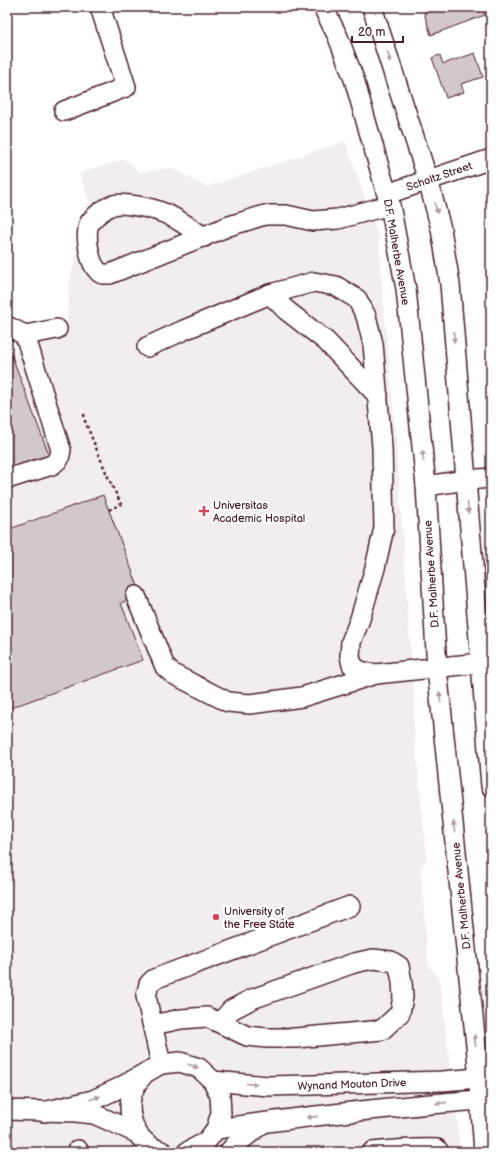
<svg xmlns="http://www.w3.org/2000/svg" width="498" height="1159" font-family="'Balsamiq Sans',sans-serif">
<rect width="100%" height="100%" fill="#fff"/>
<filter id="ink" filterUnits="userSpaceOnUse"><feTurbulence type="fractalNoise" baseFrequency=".025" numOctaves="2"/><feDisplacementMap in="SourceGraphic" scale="8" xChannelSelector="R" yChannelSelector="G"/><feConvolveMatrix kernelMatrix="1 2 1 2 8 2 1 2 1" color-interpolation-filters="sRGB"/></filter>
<g filter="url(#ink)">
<!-- built -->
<polygon fill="#f2eeef" points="345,141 379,238 385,320 395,426 414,698 414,730 427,858 421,869 428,965 439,977 457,1119 460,1152 7,1152 7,355 66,334 70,279 90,203 79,173 124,159 140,172 171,168 207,187"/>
<!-- building -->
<g fill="#d2c7cb" stroke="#4a1f2b">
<polygon points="440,7 482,7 485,15 431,35 424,13"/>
<polygon points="475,53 483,77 461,84 464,92 446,98 432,58 440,55 443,64"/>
<polygon points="7,343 52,463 7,480"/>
<polygon points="103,495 141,594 121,603 143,660 7,709 7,530"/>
</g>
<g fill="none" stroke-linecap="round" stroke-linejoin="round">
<!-- minor casing -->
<g stroke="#4a1f2b" stroke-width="22">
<g id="minor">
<polyline points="323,7 338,37 354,79 390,205 406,289 426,486 437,668 477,1055 484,1152"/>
<polyline points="372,7 428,180 441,229 450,284 491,786"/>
<polyline points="64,111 126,87 100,7"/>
<polyline points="387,194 491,159"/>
<path d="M204 237C193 230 173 215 161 212 151 208 122 202 113 205 106 207 92 218 89 224 85 235 89 263 98 271 101 275 105 274 110 274L229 226 265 215H286L313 221 338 219 390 205"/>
<polyline points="270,294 286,310 326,341 378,396"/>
<polyline points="7,326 25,335 57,329"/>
<polyline points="147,347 184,330 270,294 314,282 336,286 357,299 366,316 373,344 382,447 384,528 375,568 360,619 351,642 350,656 352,665 360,671 376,674 480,663"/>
<polyline points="7,479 52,465 59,459 61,450 25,335"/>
<polyline points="426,486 466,480 491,478"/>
<polyline points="136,596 165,667 173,674 228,702 250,704 302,697 376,674"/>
<polyline points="153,1025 181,1019 207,1017 247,1036 267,1038 296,1038 382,1030 400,1013 403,997 402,982 399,966 391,961 373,959 354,963 252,999 231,1010 220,1023"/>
<polyline points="161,1064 146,996 149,984 154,979 350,906"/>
<path d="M144 1074C141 1078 137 1082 135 1087 125 1106 131 1133 149 1145 153 1148 159 1150 163 1152"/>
<polyline points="213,1081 268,1086 312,1085 442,1081 491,1077"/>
<polyline points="7,1110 76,1112 94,1114 137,1133"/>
<polyline points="44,1112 93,1100 117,1089 161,1064 180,1062 199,1068 213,1081 220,1096 221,1113 216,1129 206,1142 187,1152"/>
<path d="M216 1129C307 1116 399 1106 491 1099"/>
<polyline points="78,1150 78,1152"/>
<polyline points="229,1152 234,1146 263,1123"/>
<path d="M372 1152C393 1150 415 1148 437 1149L439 1152"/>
</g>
</g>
<!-- path -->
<polyline stroke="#4a1f2b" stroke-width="2.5" stroke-dasharray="3 3" stroke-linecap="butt" points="84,414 85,421 108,477 121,504 109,510"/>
<!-- minor -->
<use href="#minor" stroke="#fff" stroke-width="19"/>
</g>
<!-- one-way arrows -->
<defs><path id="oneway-solid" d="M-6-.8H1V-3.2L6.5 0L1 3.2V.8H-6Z"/></defs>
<g fill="#ae9aa0">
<use href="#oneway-solid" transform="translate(389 57) rotate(72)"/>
<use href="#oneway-solid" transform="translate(436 208) rotate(75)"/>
<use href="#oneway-solid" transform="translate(454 337) rotate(85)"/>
<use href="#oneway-solid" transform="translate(423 456) rotate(-96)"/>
<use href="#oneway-solid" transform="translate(468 508) rotate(85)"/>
<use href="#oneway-solid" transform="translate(440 697) rotate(-96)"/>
<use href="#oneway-solid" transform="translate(454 827) rotate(-96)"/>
<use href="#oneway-solid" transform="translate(475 1040) rotate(-96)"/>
<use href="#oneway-solid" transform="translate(193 1066) rotate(20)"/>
<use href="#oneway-solid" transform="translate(252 1084) rotate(5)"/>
<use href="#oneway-solid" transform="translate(95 1098) rotate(-20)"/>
<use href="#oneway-solid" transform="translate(441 1103) rotate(174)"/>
<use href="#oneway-solid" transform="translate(312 1117) rotate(174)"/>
</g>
</g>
<!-- markers -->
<g fill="#d1495b" stroke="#fff" stroke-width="1.5">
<path d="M202 505h4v4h4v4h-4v4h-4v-4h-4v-4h4z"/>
<circle cx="216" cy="917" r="4"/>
</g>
<g text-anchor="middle" stroke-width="4" stroke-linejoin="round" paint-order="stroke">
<!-- street labels -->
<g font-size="11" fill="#4a1f2b" stroke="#fff">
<text transform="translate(439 176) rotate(-19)" y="4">Scholtz Street</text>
<text transform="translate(397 252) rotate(80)" y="4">D.F. Malherbe Avenue</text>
<text transform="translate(431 574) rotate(-94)" y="4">D.F. Malherbe Avenue</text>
<text transform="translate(461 896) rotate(-96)" y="4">D.F. Malherbe Avenue</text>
<text transform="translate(352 1084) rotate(-2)" y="4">Wynand Mouton Drive</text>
</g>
<!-- poi labels -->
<g font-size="11" fill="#4a1f2b" stroke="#fff" text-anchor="start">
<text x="213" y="509">Universitas<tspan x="213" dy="13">Academic Hospital</tspan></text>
<text x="224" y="915">University of<tspan x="224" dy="13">the Free State</tspan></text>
</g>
</g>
<!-- margin -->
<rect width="498" height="1159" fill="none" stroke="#fff" stroke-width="24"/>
<rect x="12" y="12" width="474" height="1135" fill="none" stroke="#4a1f2b" stroke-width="1.5" filter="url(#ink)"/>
<!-- scale -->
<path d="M352 36v6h51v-6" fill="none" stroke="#4a1f2b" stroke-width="2"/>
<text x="358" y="36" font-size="12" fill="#4a1f2b" stroke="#ffffff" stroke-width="3" paint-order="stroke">20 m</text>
</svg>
